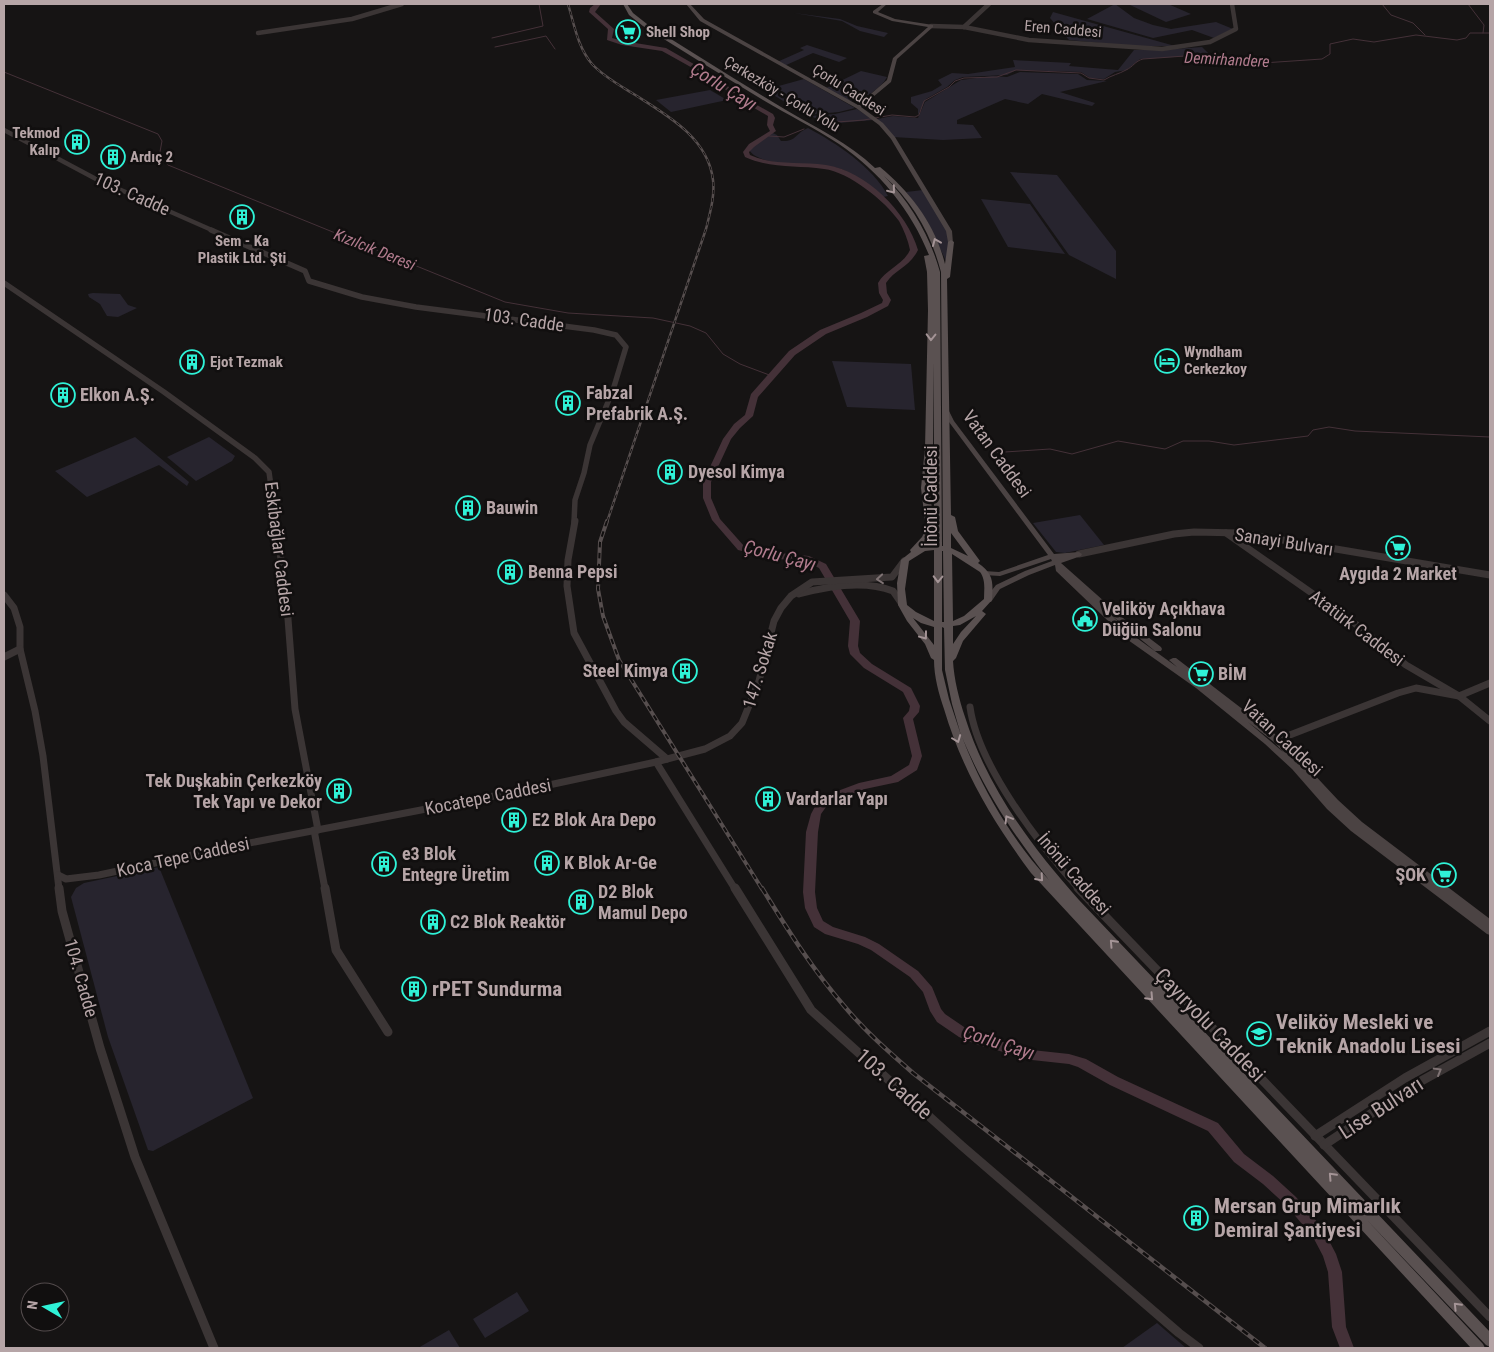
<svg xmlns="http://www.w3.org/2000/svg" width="1494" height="1352" font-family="'Roboto Condensed',sans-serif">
<rect width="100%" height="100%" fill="#161414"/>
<!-- green -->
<g fill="#27242e">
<polygon points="1115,4 1134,18 1153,25 1171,29 1216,22 1233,29 1214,38 1192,30 1153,38 1087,19"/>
<polygon points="1128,4 1168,4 1191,14 1166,22"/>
<polygon points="1053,12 1175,46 1131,46 1069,40 1050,18"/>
<polygon points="794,13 840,19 857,26 888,33 884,37 860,31 842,21"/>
<polygon points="807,45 847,58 839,62 813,53 784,66 777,62 804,50 800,48"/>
<polygon points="1202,47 1210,55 1140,59 1127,70 1115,72 1104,79 1090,78 1081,72 1016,70 1007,75 963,77 955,80 947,87 926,99 918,115 918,109 911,103 911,97 932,91 942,85 938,80 952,73 968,74 1015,67 1013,60 1071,63 1069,66 1118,70 1134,50 1161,50"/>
<path d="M861 71 887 77C884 83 879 87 874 91 855 109 845 99 826 88Z"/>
<polygon points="1020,72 1078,74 1087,80 1107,81 1060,92 1095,103 1092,106 1042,94 1028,104 1005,99 957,120 957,124 973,125 982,138 943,140 893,137 877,119 893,116 918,118 925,102 961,80 992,76 1007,77"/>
<polygon points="753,74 775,87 804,79 855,108 839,112 806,115 744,77"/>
<polygon points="710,90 727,100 671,112 656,100"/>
<polygon points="857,109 873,120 827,124 811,116 835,114"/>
<path d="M808 128C836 143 873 167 888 196L883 197C866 188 854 171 834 167 813 163 761 168 749 150L771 132 777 135 781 141C797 142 795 133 808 128Z"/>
<polygon points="1010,172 1057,175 1116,251 1116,279 1069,255"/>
<polygon points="923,190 947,231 950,242 946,261 926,219 906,192"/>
<polygon points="981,199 1030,204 1065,254 1008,247"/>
<polygon points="93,293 120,294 128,305 137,308 118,317 107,316 100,304 89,297 88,294"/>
<polygon points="832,361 911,364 915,410 847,407"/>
<polygon points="135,437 189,482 187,486 159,465 87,497 55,471"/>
<polygon points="209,437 235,456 232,461 196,481 167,457"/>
<polygon points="1080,515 1104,545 1065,553 1056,552 1033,523"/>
<polygon points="159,867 253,1098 153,1151 148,1150 108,1037 71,897 76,888 84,883"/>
<polygon points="517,1292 529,1311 485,1338 473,1319"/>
<polygon points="1157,1323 1186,1348 1122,1348"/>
<polygon points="449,1330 460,1348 418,1348"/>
</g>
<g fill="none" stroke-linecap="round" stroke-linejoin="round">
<!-- stream -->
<g stroke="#443138" stroke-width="1">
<polyline points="1382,4 1391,15 1413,23 1425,35"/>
<polyline points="1468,4 1484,25 1483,33"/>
<polyline points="492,38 543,26 539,4"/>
<polyline points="495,47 546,36 555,49"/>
<polyline points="4,72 158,134 162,141 159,157 168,165 505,302 568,313 653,318 690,326 706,333 723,354 740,364 772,376"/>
<path d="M824 123 864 120 892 115 915 117 919 115 924 101 949 87 955 81 964 78 997 77 1016 70 1081 73 1089 78 1104 80C1112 75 1119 74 1126 70 1133 67 1135 61 1143 59L1199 55 1263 63 1322 59 1330 54V44L1353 39 1374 42 1416 35 1457 40 1466 38 1470 33H1490"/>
<polyline points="769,136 784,137 804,129"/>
<polyline points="990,453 1050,449 1072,454 1118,441 1165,449 1183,441 1209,441 1234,445 1308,436 1313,430 1329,427 1355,431 1490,437"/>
</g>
<!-- river -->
<path fill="#443138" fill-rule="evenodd" d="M595 4H601L595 12 614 29 612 38 623 41 666 48 718 78 736 93 773 114 775 118 773 125 776 131 754 147 749 152 750 155C775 166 800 161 826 165 866 171 907 212 918 250 909 268 895 269 886 283L887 293 891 300 888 306 867 317 826 334 795 355 758 397 753 416 740 428 731 439 711 482V498L720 519 744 546 770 552 809 556 826 564 860 621 858 646 860 653 872 664 911 688 920 706 919 712 913 719 922 756 917 770 898 782 865 789 835 801 826 807 821 814 818 832 815 892 817 908 823 921 833 927 865 937 879 944 918 971 932 987 941 1009 945 1014 967 1029 981 1036 1032 1050 1069 1054 1086 1059 1118 1077 1218 1123 1244 1154 1273 1176 1296 1197 1323 1229 1336 1254 1342 1272 1346 1327 1354 1348H1340L1332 1327 1328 1272 1323 1256 1313 1237 1286 1205 1263 1184 1234 1162 1208 1131 1110 1085 1078 1067 1069 1064 1032 1060 978 1045 959 1037 937 1022 930 1011 923 992 910 977 871 950 858 944 825 934 814 927 805 908 803 892 806 832 811 814 818 801 827 795 859 783 891 776 909 765 912 756 903 718 909 711 910 706 903 692 864 668 850 654 848 646 850 621 819 568 807 562 770 558 738 550 712 520 703 498V482L723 439 734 424 745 415 751 394 789 351 820 330 861 313 882 303 883 300 879 293 878 283C886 269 903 265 910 250 908 240 904 230 899 221 885 201 849 172 824 169 797 165 771 169 745 157L743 152 749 144 770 131 767 125 768 116 732 95 714 80 662 51 622 45 607 40 608 29 589 12 590 8Z"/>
<!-- tertiary-far3 -->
<g stroke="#3b3535" stroke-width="4.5">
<polyline points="931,26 964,27 1029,40 1162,49 1210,42 1236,29 1232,4"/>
<polyline points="964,27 989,4"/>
<polyline points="258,33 352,19 402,4"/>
<polyline points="4,130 96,179 214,231"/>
</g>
<!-- tertiary-far2 -->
<g stroke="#3b3535" stroke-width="5.5">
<polyline points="211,230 305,271 309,281 362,297 416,307 594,330 616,335 626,347 613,390 590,445 584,473 575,500 574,522"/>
<polyline points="4,283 164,392 255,458 269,472 276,522"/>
</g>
<!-- tertiary-far1 -->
<g stroke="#3b3535" stroke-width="7">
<polyline points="276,521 287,606 295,709 318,830"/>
<polyline points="575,521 568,560 567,586 574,633 616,711 624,722 667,759"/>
<polyline points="1226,533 1353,622 1406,665 1459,696 1490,721"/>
<polyline points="1079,554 1174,534 1194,532 1241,533 1490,575"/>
<path d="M799 594C828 586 865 580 893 591L902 604"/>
<polyline points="4,595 14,608 20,627 20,649 35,711 43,756 59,889"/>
<polyline points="4,657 20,649"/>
<path d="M970 707C978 766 1040 845 1079 889"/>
<polyline points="1277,740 1398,693 1416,688 1459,696 1490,683"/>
<polyline points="656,762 735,889"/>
<polyline points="314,830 325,889"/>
<polyline points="58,875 66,879 99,875 244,844 535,788 656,762 705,749 730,736 742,723 759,681 774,621 781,608 791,596 812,582 892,577 904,561"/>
</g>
<!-- tertiary -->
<g stroke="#3b3535" stroke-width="9">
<polyline points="59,888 62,911 100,1048 135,1157 214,1348"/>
<polyline points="325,888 336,950 388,1032"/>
<polyline points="735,888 811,1010 962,1146 1179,1333 1199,1348"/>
<polyline points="1078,888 1490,1317"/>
<polyline points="1315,1136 1405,1078 1490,1031"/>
<polyline points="1324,1145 1414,1085 1490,1043"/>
</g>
<!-- secondary -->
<g fill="#4b4343" fill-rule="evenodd">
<polygon points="686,4 690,4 704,19 858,105 887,80 893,58 928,27 892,21 873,13 873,11 883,4 887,4 878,12 895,19 933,25 933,27 897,59 891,82 861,107 883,123 895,137 952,231 953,243 948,242 946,231 891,139 879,125 856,108 700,21"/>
<path d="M946 408 948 409 954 421 1054 554 1079 552 1082 554 1081 556 1061 563 1123 618 1161 647 1162 649 1161 651H1155L1111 615 1134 636 1177 667 1169 660 1173 658H1176L1280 738 1338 800 1362 822 1490 919V935L1487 934 1351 831 1327 809 1292 769 1265 744 1196 688 1128 640 1056 571 1055 565 1029 575 1000 589 991 602H985L984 600 996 585 1025 571 1052 561 1051 559 1000 576 984 575 982 573 984 571 999 572 1048 555 949 422 943 410ZM1248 722 1274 742 1283 752Z"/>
</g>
<!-- primary -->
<path fill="#5a5151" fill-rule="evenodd" d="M623 4H627L633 13 647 24C693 53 739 82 786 110 817 128 849 143 875 168L880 167C911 193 935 224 945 264L948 242 951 240 954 242 950 277 947 279 951 515 955 517 958 531 980 561 978 563C994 574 993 582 992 600L982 611 986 614 963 641 956 658 953 661C954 679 959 699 965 717 987 787 1030 845 1079 900L1490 1332V1347L1486 1345 1366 1219 1483 1344 1485 1348H1471L1031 873C993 822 962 770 944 709 939 694 934 677 934 660L931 658 925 644 907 621 898 605 897 583 901 560 911 552 910 550 922 537 926 529 921 488 925 448 928 310 927 272 924 256 929 255C911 210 879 171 839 144 815 128 788 115 763 100 723 76 683 51 643 26L629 15ZM884 176C913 202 931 234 941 272L943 546H942L940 272C930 236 911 203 884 176ZM934 362V522L929 488 933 448ZM934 530V545L922 547ZM951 533 968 556 951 548ZM934 550V621L916 612 907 605 905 589 909 561 925 551ZM942 551H943L944 622H942ZM952 554 980 572C986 580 984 590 984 599L964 616 953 621ZM976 616 961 632 953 644V626L960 625ZM913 618 921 623 934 627V645ZM942 627 944 628 945 670 952 704 961 735 949 699 942 670ZM962 737C985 792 1013 834 1049 880 1012 840 982 789 962 737Z"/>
<!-- rail-far2 casing -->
<g stroke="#564e4e" stroke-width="2.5">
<path id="rail-far2" d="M568 4C574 24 578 48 592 64 603 76 619 85 632 93 665 114 708 137 713 180 715 196 710 213 706 229L607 522"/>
</g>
<!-- rail-far1 casing -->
<g stroke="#564e4e" stroke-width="4">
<polyline id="rail-far1" points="607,521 600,542 598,589 603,616 619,660 762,889"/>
</g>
<!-- rail casing -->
<g stroke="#564e4e" stroke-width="4.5">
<path id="rail" d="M762 888C787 929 813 970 845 1007 865 1031 889 1052 913 1073L1265 1348"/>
</g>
<!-- rail-far2 -->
<use href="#rail-far2" stroke="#110f0f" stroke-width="1" stroke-dasharray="4" stroke-linecap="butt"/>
<!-- rail-far1 -->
<use href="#rail-far1" stroke="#110f0f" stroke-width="2" stroke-dasharray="5.5" stroke-linecap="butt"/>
<!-- rail -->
<use href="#rail" stroke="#110f0f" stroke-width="2.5" stroke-dasharray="7" stroke-linecap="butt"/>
</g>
<!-- one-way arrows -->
<defs><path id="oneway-chevron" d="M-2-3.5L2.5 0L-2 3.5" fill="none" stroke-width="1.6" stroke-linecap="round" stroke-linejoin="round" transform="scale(1.25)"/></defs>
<g stroke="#a49496">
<use href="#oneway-chevron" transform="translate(892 190) rotate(51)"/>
<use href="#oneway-chevron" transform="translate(936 242) rotate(-113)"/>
<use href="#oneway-chevron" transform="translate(931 337) rotate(91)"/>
<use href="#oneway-chevron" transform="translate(938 579) rotate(91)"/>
<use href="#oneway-chevron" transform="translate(924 636) rotate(53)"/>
<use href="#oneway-chevron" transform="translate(957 739) rotate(69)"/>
<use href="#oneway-chevron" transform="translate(1008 819) rotate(-121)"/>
<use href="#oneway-chevron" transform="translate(1040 878) rotate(49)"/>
<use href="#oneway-chevron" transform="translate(1113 943) rotate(-133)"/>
<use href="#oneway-chevron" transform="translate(1150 997) rotate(47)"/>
<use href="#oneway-chevron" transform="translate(1332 1176) rotate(-133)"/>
<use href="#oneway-chevron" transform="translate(1457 1306) rotate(-134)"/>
</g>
<g stroke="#7f7374">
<use href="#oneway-chevron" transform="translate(880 579) rotate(175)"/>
<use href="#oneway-chevron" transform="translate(1438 1071) rotate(-30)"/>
</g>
<!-- icons -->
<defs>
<g id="supermarket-ring" transform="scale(1.25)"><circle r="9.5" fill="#110f0f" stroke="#2ff2d7" stroke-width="1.5"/><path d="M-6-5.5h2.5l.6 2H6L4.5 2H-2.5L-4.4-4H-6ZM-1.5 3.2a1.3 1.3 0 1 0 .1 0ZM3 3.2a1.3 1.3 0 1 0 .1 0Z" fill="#2ff2d7"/></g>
<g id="building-ring" transform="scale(1.25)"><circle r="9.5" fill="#110f0f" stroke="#2ff2d7" stroke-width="1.5"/><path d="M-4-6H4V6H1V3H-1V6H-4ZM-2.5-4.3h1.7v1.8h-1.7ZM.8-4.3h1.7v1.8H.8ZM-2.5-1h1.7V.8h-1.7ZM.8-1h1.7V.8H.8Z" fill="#2ff2d7"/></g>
<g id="hotel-ring" transform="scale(1.25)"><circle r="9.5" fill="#110f0f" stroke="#2ff2d7" stroke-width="1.5"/><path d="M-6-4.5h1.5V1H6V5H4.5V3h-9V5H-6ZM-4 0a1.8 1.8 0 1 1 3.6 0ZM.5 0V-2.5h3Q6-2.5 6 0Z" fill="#2ff2d7"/></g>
<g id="civic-ring" transform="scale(1.25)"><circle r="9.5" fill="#110f0f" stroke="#2ff2d7" stroke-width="1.5"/><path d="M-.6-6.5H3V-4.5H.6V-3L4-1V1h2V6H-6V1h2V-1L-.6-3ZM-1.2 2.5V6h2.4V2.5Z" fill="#2ff2d7"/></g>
<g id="school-ring" transform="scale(1.25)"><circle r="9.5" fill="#110f0f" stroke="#2ff2d7" stroke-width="1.5"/><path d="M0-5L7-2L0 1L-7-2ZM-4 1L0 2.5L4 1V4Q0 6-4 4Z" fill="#2ff2d7"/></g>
</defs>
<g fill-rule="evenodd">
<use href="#supermarket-ring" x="628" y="32"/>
<use href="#building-ring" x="77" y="142"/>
<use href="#building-ring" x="113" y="157"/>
<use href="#building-ring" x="242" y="217"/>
<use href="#hotel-ring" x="1167" y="361"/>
<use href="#building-ring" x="192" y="362"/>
<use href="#building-ring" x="63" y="395"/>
<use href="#building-ring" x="568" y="403"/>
<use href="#building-ring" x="670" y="472"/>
<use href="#building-ring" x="468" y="508"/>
<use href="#supermarket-ring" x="1398" y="548"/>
<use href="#building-ring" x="510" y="572"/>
<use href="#civic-ring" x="1085" y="619"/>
<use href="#building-ring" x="685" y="671"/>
<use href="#supermarket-ring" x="1201" y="674"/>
<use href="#building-ring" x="339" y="791"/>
<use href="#building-ring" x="768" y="799"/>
<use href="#building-ring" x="514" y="820"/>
<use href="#building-ring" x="547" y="863"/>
<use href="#building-ring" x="384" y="864"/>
<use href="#supermarket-ring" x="1444" y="875"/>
<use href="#building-ring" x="581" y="902"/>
<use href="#building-ring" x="433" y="922"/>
<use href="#building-ring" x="414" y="989"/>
<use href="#school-ring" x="1259" y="1034"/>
<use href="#building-ring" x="1196" y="1218"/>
</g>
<g text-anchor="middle" stroke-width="5" stroke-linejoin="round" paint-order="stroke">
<!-- far-street labels -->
<g font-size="15" fill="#b6a5a7" stroke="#110f0f">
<text transform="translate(1063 29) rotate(5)" y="5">Eren Caddesi</text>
<text transform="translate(849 90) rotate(32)" y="5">Çorlu Caddesi</text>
<text transform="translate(782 94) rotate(31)" y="5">Çerkezköy - Çorlu Yolu</text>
</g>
<!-- far-poi labels -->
<g font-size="15" font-weight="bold" fill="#b6a5a7" stroke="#110f0f" text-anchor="start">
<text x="646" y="37">Shell Shop</text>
<text x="60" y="138" text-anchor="end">Tekmod<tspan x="60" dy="17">Kalıp</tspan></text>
<text x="130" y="162">Ardıç 2</text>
<text x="242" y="246" text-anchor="middle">Sem - Ka<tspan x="242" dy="17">Plastik Ltd. Şti</tspan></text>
<text x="1184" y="357">Wyndham<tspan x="1184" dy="17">Cerkezkoy</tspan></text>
<text x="210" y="367">Ejot Tezmak</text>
</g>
<!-- far-water labels -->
<g font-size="16" font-style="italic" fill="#b27c8e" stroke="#110f0f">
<text transform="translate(1227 59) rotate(3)" y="6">Demirhandere</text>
<text transform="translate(375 249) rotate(22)" y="6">Kızılcık Deresi</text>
</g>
<!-- street labels -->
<g font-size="18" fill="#b6a5a7" stroke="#110f0f">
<text transform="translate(132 194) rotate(24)" y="6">103. Cadde</text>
<text transform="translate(524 320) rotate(8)" y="6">103. Cadde</text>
<text transform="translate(997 454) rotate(54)" y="6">Vatan Caddesi</text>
<text transform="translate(931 496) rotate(-90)" y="6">İnönü Caddesi</text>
<text transform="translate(1284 542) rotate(9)" y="6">Sanayi Bulvarı</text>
<text transform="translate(279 549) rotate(83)" y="6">Eskibağlar Caddesi</text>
<text transform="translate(1357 628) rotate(37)" y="6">Atatürk Caddesi</text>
<text transform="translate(760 670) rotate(-73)" y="6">147. Sokak</text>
<text transform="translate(1282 738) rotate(43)" y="6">Vatan Caddesi</text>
<text transform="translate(488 797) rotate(-11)" y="6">Kocatepe Caddesi</text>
<text transform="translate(183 857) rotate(-12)" y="6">Koca Tepe Caddesi</text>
<text transform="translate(1074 874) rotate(49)" y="6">İnönü Caddesi</text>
<text transform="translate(81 978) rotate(74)" y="6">104. Cadde</text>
</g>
<!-- poi labels -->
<g font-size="18" font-weight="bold" fill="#b6a5a7" stroke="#110f0f" text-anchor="start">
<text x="586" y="399">Fabzal<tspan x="586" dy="21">Prefabrik A.Ş.</tspan></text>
<text x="80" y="401">Elkon A.Ş.</text>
<text x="688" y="478">Dyesol Kimya</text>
<text x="486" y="514">Bauwin</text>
<text x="528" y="578">Benna Pepsi</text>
<text x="1398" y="580" text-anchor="middle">Aygıda 2 Market</text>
<text x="1102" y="615">Veliköy Açıkhava<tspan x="1102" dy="21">Düğün Salonu</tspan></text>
<text x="668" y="677" text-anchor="end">Steel Kimya</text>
<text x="1218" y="680">BİM</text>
<text x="322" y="787" text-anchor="end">Tek Duşkabin Çerkezköy<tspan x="322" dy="21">Tek Yapı ve Dekor</tspan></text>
<text x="786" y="805">Vardarlar Yapı</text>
<text x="532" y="826">E2 Blok Ara Depo</text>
<text x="402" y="860">e3 Blok<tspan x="402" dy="21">Entegre Üretim</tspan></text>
<text x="564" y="869">K Blok Ar-Ge</text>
<text x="1426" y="881" text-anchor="end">ŞOK</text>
<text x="598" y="898">D2 Blok<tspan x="598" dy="21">Mamul Depo</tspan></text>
<text x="450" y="928">C2 Blok Reaktör</text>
</g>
<!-- water labels -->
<g font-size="19" font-style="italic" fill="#b27c8e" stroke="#110f0f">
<text transform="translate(724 86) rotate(32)" y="7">Çorlu Çayı</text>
<text transform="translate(780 555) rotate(15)" y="7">Çorlu Çayı</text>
<text transform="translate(999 1042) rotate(18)" y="7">Çorlu Çayı</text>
</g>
<!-- near-poi labels -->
<g font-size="21" font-weight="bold" fill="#b6a5a7" stroke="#110f0f" text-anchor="start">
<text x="432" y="996">rPET Sundurma</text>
<text x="1276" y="1029">Veliköy Mesleki ve<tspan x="1276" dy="24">Teknik Anadolu Lisesi</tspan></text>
<text x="1214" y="1213">Mersan Grup Mimarlık<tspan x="1214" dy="24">Demiral Şantiyesi</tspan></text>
</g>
<!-- near-street labels -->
<g font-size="21" fill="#b6a5a7" stroke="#110f0f">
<text transform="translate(1210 1025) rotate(46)" y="7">Çayıryolu Caddesi</text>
<text transform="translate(894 1084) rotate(42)" y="7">103. Cadde</text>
<text transform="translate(1381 1108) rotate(-33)" y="7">Lise Bulvarı</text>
</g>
</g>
<!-- border -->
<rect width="1494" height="1352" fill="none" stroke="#b6a5a7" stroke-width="10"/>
<!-- north arrow -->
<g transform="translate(45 1307) rotate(279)"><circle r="24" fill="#110f0f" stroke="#534b4c"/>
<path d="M0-4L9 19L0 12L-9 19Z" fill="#2ff2d7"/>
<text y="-8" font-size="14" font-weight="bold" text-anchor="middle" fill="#b6a5a7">N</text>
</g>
</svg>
